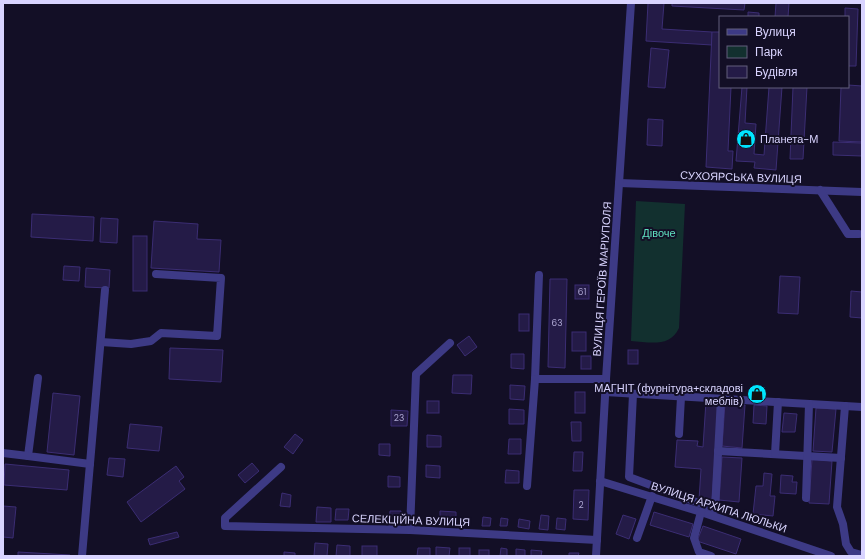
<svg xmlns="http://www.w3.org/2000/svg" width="865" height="559" font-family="'DM Sans',sans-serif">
<rect width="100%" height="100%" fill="#130f26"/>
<!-- green -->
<path fill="#12302f" d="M636 201 685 204 679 328C670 348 649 342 631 341Z"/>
<!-- building -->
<g fill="#241b47" stroke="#3b2d73">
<polygon points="648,3 664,3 662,29 712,32 712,45 646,41"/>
<polygon points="672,3 745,3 744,10 672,6"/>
<polygon points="776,3 789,3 788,17 775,17"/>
<polygon points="845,8 858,9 856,66 848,66 848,17 845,17"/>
<polygon points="748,12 759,13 759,17 748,17"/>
<polygon points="712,32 720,32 720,87 731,87 728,151 733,151 732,169 706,167"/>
<polygon points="651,48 669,50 665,88 648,87"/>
<polygon points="848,85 862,86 862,142 839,141 841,87 848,87"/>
<polygon points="742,87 747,87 745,123 756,124 754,154 764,155 769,87 782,87 776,170 754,168 755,162 736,161"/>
<polygon points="793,87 807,87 803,159 790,159"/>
<polygon points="648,119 663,120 662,146 647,145"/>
<polygon points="833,142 862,143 862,156 833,155"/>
<polygon points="32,214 94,217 93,241 31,237"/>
<polygon points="101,218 118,219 117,243 100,242"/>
<polygon points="154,221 198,224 197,239 221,240 219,272 151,268"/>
<rect x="133" y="236" width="14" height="55"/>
<polygon points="64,266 80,267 79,281 63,280"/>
<polygon points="86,268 110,270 109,288 85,287"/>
<polygon points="780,276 800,277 798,314 778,313"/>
<polygon points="550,279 567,279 565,368 548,367"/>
<rect x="575" y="285" width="14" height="14"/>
<polygon points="851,291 862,292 862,318 850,317"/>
<rect x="519" y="314" width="10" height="17"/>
<rect x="572" y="332" width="14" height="19"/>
<polygon points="469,336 477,347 465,356 457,345"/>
<polygon points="170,348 223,350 221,382 169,379"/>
<rect x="628" y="350" width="10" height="14"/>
<polygon points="511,354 524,354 524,369 511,368"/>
<rect x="581" y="356" width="10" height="13"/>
<polygon points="453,375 472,375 471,394 452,393"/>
<polygon points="510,385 525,386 524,400 510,399"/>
<rect x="575" y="392" width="10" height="21"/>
<polygon points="53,393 80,396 74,455 47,452"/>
<rect x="427" y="401" width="12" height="12"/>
<polygon points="706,401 719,402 712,501 699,500 701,469 675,467 677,440 698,441 697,446 703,447"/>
<polygon points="725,403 745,405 742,448 722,446"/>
<polygon points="754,405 767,406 766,424 753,423"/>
<polygon points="816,408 836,409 832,452 813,451"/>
<polygon points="509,409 524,410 524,424 509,424"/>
<polygon points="391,410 408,411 407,426 391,426"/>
<polygon points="784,413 797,414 795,432 782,432"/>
<polygon points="571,422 581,422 581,441 572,441"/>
<polygon points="130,424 162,427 159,451 127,448"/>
<polygon points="295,434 303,440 293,454 284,447"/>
<polygon points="427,435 441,436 441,447 427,447"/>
<polygon points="509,439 521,439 521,454 508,454"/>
<polygon points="379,444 390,444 390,456 379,455"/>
<polygon points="574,452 583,452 582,471 573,471"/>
<polygon points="722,457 742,458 739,502 719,500"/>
<polygon points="109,458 125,459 123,477 107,475"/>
<polygon points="812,459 832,461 829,504 809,503"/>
<polygon points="252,463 259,471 245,483 238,475"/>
<polygon points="5,464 69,470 67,490 4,485"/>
<polygon points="426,465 440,466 440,478 426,477"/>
<polygon points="176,466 184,477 179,481 185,489 141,522 127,502"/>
<polygon points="506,470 519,471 519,483 505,483"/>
<polygon points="764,473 772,474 770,496 775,496 773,516 753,514 756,486 763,486"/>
<polygon points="781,475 793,476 792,482 797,482 796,494 780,493"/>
<polygon points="388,476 400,477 400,487 388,487"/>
<polygon points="574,490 589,490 588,520 573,519"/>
<polygon points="282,493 291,495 290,507 280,506"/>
<polygon points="3,506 16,507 13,538 3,537"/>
<polygon points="317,507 331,508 331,522 316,522"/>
<polygon points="336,509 349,509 348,520 335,520"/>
<polygon points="390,511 401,511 400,527 389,526"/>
<polygon points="440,511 456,512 456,526 440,525"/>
<polygon points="654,512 693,524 689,537 650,525"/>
<polygon points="541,515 549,516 548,530 539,529"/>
<polygon points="623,515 636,519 629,539 616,534"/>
<polygon points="483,517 491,518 490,526 482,526"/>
<polygon points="501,518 508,519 507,526 500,526"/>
<polygon points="557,518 566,519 565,530 556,529"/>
<polygon points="519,519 530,521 529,529 518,527"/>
<polygon points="703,526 741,539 736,554 697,541"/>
<polygon points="177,532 179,537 150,545 148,539"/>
<polygon points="315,543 328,544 327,556 314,556"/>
<polygon points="337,545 350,546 350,556 336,556"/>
<rect x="362" y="546" width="15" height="10"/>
<polygon points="436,547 450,548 449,556 436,556"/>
<polygon points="418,548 430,548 430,556 417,556"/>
<rect x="459" y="548" width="11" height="8"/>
<polygon points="501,548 507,549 507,556 500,556"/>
<polygon points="516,549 525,550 525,556 516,556"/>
<rect x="479" y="550" width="10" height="6"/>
<polygon points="531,550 542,551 541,556 531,556"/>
<polygon points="18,552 70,555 70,556 18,556"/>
<polygon points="284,552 295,553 295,556 284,556"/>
<polygon points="569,553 579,553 578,556 569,556"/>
</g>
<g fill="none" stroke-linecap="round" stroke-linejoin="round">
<!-- minor -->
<g stroke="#3d3a85" stroke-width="8">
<polyline points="619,183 862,192"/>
<polyline points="820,190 848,234 859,234"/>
<polyline points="539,275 535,379 606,379"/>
<polyline points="101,342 131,344 151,341 161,333 217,336 221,278 156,274"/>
<polyline points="38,378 28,456 90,464"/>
<polyline points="605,392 862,407"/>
<polyline points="633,394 629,477 715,509 721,399"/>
<polyline points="845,406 837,507 843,524 846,544 851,552 862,555"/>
<polyline points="679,434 681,397"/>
<polyline points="718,451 841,458"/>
<polyline points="3,453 28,456"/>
<polyline points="775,454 778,402"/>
<polyline points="281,467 225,518 225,526 410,530 597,540"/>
<polyline points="600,481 701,512 831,556"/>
<polyline points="527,486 535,379"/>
<polyline points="806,498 809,404"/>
<polyline points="701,512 694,538 699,552 711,556"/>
<polyline points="410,530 416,374 450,343"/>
<polyline points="637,538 652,496"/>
<polyline points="82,556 105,290"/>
<polyline points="596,556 606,379 631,3"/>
</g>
</g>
<!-- icons -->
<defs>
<g id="shop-disc" transform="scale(1)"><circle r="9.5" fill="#00e5ff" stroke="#130f26"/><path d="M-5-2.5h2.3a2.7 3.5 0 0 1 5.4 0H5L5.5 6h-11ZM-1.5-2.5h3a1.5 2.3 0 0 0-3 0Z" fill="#111"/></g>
</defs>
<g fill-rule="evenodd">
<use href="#shop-disc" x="746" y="139"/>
<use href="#shop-disc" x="757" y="394"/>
</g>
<g text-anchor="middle" stroke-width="4" stroke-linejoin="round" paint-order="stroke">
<!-- number labels -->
<g font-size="9" fill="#aca6d1">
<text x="582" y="295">61</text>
<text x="557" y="326">63</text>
<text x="399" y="421">23</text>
<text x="581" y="508">2</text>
</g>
<!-- poi labels -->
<g font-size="11" fill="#d9d4ff" stroke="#130f26" text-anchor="start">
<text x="760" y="143">Планета-М</text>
<text x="743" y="392" text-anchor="end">МАГНІТ (фурнітура+складові<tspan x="743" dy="13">меблів)</tspan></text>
</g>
<!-- street labels -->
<g font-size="11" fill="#d9d4ff" stroke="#130f26">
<text transform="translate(741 177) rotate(2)" y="4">СУХОЯРСЬКА ВУЛИЦЯ</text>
<text transform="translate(602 279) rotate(-86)" y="4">ВУЛИЦЯ ГЕРОЇВ МАРІУПОЛЯ</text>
<text transform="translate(719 507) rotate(18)" y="4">ВУЛИЦЯ АРХИПА ЛЮЛЬКИ</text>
<text transform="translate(411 520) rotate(2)" y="4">СЕЛЕКЦІЙНА ВУЛИЦЯ</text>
</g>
<!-- park labels -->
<g font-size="11" fill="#5fe0c0" stroke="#130f26">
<text x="659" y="237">Дівоче</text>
</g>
</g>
<!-- border -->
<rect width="865" height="559" fill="none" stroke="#d9d4ff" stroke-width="8"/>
<!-- legend -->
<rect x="719" y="16" width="130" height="72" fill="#130f26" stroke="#625e7d"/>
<rect x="727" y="29" width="20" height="6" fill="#3d3a85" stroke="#625e7d"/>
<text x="755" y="36" font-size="12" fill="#d9d4ff">Вулиця</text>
<rect x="727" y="46" width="20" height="12" fill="#12302f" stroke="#625e7d"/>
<text x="755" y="56" font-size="12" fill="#d9d4ff">Парк</text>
<rect x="727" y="66" width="20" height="12" fill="#241b47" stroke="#625e7d"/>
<text x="755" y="76" font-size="12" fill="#d9d4ff">Будівля</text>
</svg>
